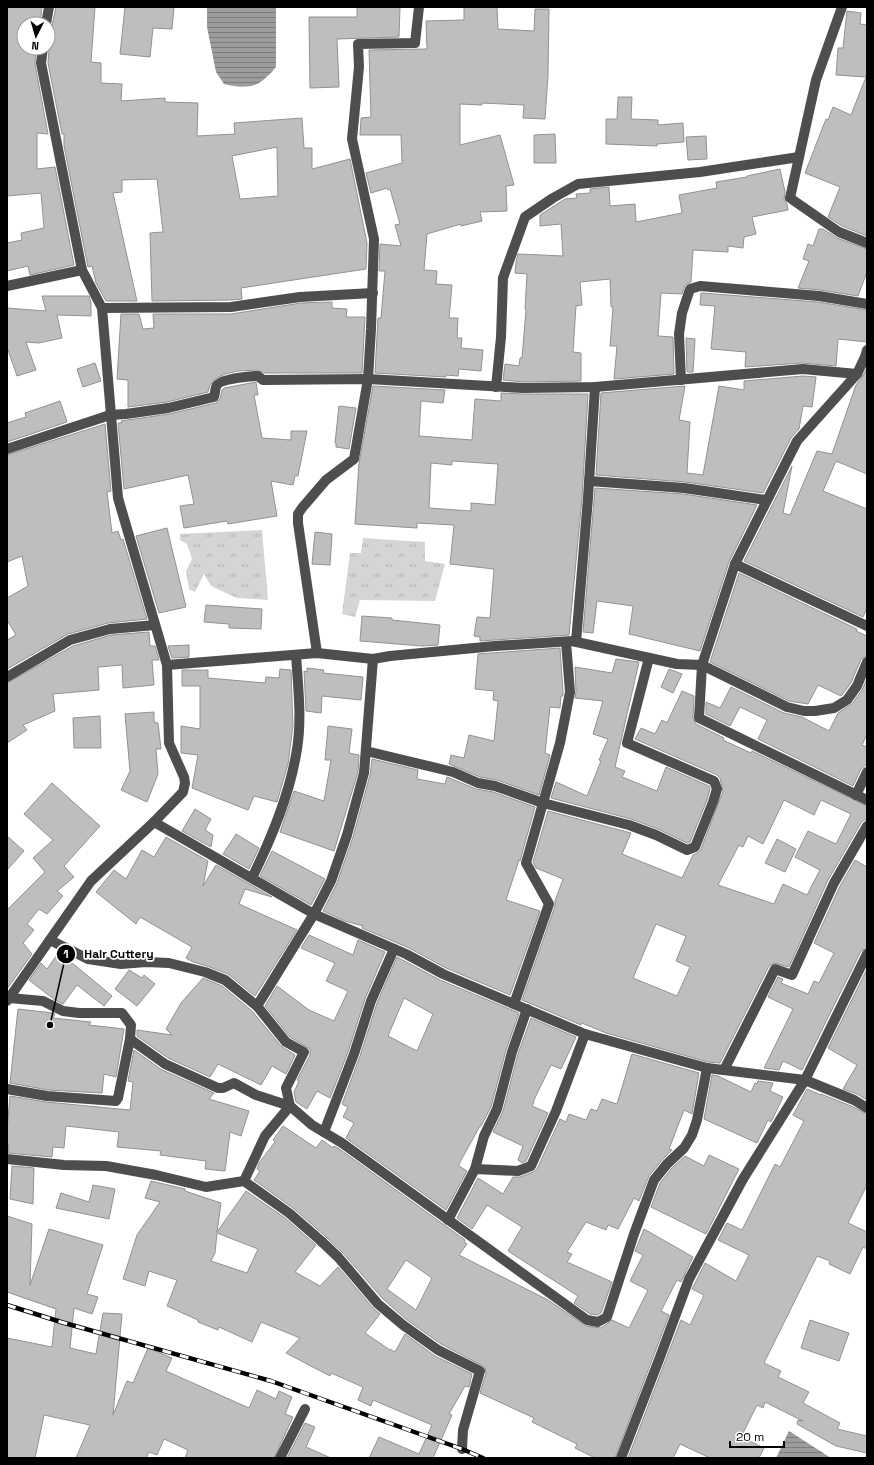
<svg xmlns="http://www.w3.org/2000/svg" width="874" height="1465" font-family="'Space Grotesk',sans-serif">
<defs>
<pattern id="park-tufts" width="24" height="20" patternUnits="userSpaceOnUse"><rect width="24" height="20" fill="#d5d5d5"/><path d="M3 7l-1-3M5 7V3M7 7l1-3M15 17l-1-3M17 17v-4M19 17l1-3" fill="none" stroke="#b5b5b5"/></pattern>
<pattern id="water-rules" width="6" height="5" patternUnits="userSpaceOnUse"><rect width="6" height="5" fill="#9c9c9c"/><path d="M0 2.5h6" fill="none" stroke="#7d7d7d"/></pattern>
</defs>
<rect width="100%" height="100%" fill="#fff"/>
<!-- park -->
<g fill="url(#park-tufts)">
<polygon points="262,530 268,600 237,598 211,586 204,574 195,592 189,589 186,571 192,559 187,544 180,540 180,534"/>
<polygon points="363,538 425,542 425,561 445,564 435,601 360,600 355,617 342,614 350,553 361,553"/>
</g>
<!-- water -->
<g fill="url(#water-rules)">
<path d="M207 7H276V67C272 72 267 77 262 81 252 89 235 87 224 84L216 72 207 27Z"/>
<polygon points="789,1431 831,1458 776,1458"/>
</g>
<!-- building -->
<g fill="#bebebe" stroke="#929292" fill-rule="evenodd">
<polygon points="8,7 42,7 40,24 24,24 24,48 36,48 35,64 48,134 37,133 37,169 55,167 74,265 30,275 28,266 7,271 7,243 22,240 21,233 44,228 41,193 7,196 7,14"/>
<path d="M56 7H95L91 62 101 63V83L122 84 121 101 165 98V102L198 103 197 136 235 134 234 123 302 118 304 148H312V169L350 159 367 243 366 269 241 288 242 299 231 300 152 301 150 233 163 232 157 179 122 180V192L113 193 137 301H106L96 283 92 266 88 267 64 146V134H62L48 63 49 49 48 44V30L52 26ZM277 147 278 196 240 199 232 156Z"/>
<polygon points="125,7 174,7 172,29 153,28 150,57 120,54"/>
<polygon points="357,7 400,7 399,37 337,39 339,87 310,88 309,17 357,17"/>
<polygon points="464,7 497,7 498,29 534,31 535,9 549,9 548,75 545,119 523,118 524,105 482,103 482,105 460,104 460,145 500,135 514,185 506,186 507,211 480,212 482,221 461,226 461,224 427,234 424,270 437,271 436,284 452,285 449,318 458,318 457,338 462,338 461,348 483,350 481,371 459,369 458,376 446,375 446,377 375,373 378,318 381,318 385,271 379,271 380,244 401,246 395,225 400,224 390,189 388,190 387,188 371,193 366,173 402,163 401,135 360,135 361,118 371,117 369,50 427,49 426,21 464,20"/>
<polygon points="847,11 861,13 860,24 867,25 867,236 842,226 828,217 840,187 805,173 826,119 828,120 833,107 851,115 866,77 836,75 838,48 843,48"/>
<polygon points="618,97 632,97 631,119 658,120 658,125 683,123 684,142 657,144 657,146 606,144 606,119 617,119"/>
<polygon points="555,134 556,163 534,163 534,135"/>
<polygon points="706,136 707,159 688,160 686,137"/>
<polygon points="780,169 785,192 784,200 787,204 788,210 752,217 756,234 744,237 743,248 728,246 728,252 693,250 691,282 685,285 682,294 661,293 658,336 673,337 674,374 614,379 617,346 610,346 613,307 611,307 610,279 580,282 582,305 576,306 573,352 581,353 581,381 523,382 503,380 505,364 519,366 520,358 522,358 526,310 525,309 527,274 515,273 516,262 518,254 563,256 561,224 540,226 540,215 565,199 577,198 576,194 590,193 590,189 609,187 610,206 635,204 636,222 682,213 679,195 717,188 716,182 747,177 747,176"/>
<polygon points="819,229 823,229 837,238 867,249 867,272 858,296 820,290 798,288 809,261 803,259 808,244 813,246"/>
<polygon points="701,293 818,302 867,310 867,342 838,339 836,366 802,363 745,367 746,352 711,349 715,306 700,305"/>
<polygon points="42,296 89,296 91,302 91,316 57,315 62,338 39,343 26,342 36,370 17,376 7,347 7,308 46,311"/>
<polygon points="332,302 332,308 347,309 346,317 365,317 362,373 265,373 258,370 238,371 225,374 215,379 210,385 208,392 167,402 128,407 128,380 117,379 121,314 139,314 143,329 154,328 153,314 231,314 301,303"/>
<polygon points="686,338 695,339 693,372 687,372"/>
<polygon points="95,363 101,381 83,387 77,369"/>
<polygon points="867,368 867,474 836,461 823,491 867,509 867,608 863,617 744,561 792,466 783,513 790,515 817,451 832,454 856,385 862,377"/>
<polygon points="803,376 816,377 812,407 803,406 799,429 791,438 763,493 685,482 596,475 601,393 685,386 679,420 690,422 687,473 703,475 719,386 744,390 744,381"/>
<polygon points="256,382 258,395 254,395 262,438 291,440 291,431 307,431 298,476 295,476 293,485 271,481 277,516 228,524 227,521 184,528 180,506 194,504 188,475 124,489 118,423 122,423 121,421 169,414 216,403 220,399 222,390 224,388"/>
<path d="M373 386 445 390 443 403 421 401 419 436 472 440 475 399 501 401V393L523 394H588L582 498 569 635 480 641V637L474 636 477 617 490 618 494 569 450 564 454 525 417 523V528L355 524 359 463ZM452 461 498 464 495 505 471 503V511L429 508 431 463 452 465Z"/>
<polygon points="60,401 67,422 7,442 7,423 26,417 25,413"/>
<polygon points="339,406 356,408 349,449 336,447 336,443 335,443"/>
<polygon points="105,424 111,491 107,492 112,533 118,531 121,540 123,539 147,619 108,623 68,634 7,669 7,640 16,635 7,620 7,598 28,586 22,556 7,562 7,455"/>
<polygon points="595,488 683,494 757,505 729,562 700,651 629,634 633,606 597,601 593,633 583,632"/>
<polygon points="167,528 186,607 159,613 136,536"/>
<polygon points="315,532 332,534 330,565 312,564"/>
<polygon points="739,573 857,629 856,631 867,636 867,656 861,659 851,683 842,695 841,696 818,685 808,704 789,701 710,662"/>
<polygon points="206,605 262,609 261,629 229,628 229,624 204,622"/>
<polygon points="362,616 392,618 392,620 440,625 438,645 422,646 360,641"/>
<polygon points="149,632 150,646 155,646 159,660 152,660 154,685 123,688 122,665 98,667 99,690 53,694 55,711 23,725 27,730 7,743 7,683 73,646 111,635"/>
<polygon points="189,645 189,657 172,658 168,646"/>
<polygon points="560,648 563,692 563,696 561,696 560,708 550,707 545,753 550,755 539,795 497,780 480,777 449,764 451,755 464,758 469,735 494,741 498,701 493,700 494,691 475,689 478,654"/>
<polygon points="616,659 639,662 615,767 625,771 622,777 657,791 666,767 709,786 710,789 707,800 690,842 687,843 658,829 631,819 551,798 556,782 587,796 601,761 599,760 608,739 593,734 603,701 575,698 576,691 575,667 612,673"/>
<polygon points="307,668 324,670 323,673 363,677 361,700 322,696 321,713 306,711 304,671 307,672"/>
<polygon points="280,669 291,670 293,726 288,764 277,802 254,796 248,810 192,788 198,755 181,753 181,726 200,729 200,686 182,686 182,670 208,670 208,678 265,683 266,677 279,678"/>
<polygon points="669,669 682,674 673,693 661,687"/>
<polygon points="867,679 867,734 862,745 867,747 867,764 861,769 853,786 758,739 767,720 740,707 730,726 706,714 706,702 720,708 731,687 784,713 802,717 829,731 838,713 852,704 862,690"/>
<path d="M682 691 694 696 693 718 696 724 724 738 723 740 751 753 752 751 867 806V820H864L861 823 828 880 789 967 774 963 769 966 720 1063 708 1062 606 1033 582 1023 581 1025 522 1000 555 906V901L563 879 536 868 533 862 548 811 631 833 622 854 682 878 693 855 699 852 701 849 723 791 720 778 717 775 635 739 641 728 655 734 662 720 667 723ZM784 800 814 815 821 800 851 814 836 844 808 831 795 857 820 870 807 895 783 884 774 904 718 885 739 845 743 847 748 836 763 844ZM656 924 686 936 676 961 690 967 677 996 633 978Z"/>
<polygon points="154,712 154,722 158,723 161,749 156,749 158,774 147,802 121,790 130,771 125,714"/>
<polygon points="100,716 101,748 74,748 73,718"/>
<polygon points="328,726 352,729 349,753 359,755 358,772 334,851 280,832 294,791 324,801 331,760 325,760"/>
<polygon points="372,759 418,770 417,779 445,784 447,777 476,789 493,792 535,807 520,861 519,860 506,900 540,911 510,995 446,968 409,948 362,928 363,926 345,921 323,911 337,883 353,837 370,775"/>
<polygon points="52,783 100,826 64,866 74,877 57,891 63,896 47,914 39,909 27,924 34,930 23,943 32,954 7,989 7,910 45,872 33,858 53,840 24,814"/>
<polygon points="195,809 211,819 205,830 213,835 211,847 182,831"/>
<polygon points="236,834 259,848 249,869 223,854"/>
<polygon points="7,836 24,851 7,870"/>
<polygon points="166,837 208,861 203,886 216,865 272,897 245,889 239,904 297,930 255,996 228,974 207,966 193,962 186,958 192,947 140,917 136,924 96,892 114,870 126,879 142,850 154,857"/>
<polygon points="777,839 796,849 785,872 765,863"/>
<polygon points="272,851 325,879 311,905 260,876"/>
<polygon points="855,860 867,867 867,948 861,951 802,1070 783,1061 779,1070 764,1068 793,1009 768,997 778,977 783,979 781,983 808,994 814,981 819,983 834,953 814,943 840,886"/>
<polygon points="309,935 353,955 358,940 385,952 365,999 348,1052 330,1098 317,1091 307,1109 296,1102 294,1092 299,1081 297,1080 310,1055 310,1049 290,1037 265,1006 277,986 309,1010 334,1021 348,991 326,981 335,963 301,948"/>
<polygon points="59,952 112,996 104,1006 77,985 63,1004 55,1000 29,980 41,963 47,969"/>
<path d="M397 957 440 980 519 1013 506 1050 491 1107 481 1126H480L459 1164V1166L467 1171 446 1210 346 1138 354 1123 343 1117 348 1107 342 1104 360 1056 377 1003ZM404 998 433 1014 417 1051 388 1036Z"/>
<polygon points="867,969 867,1100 857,1094 843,1089 857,1065 828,1048"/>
<polygon points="129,970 142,978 144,975 155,984 137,1006 115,989"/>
<polygon points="203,978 222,986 252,1011 281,1046 295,1055 286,1074 272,1066 261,1085 218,1064 210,1077 168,1058 137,1036 137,1030 172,1035 166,1029 181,1003"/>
<polygon points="18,1009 53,1013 55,1014 53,1018 91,1022 89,1025 124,1029 116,1077 104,1074 102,1093 48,1090 10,1083"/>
<polygon points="531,1018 576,1037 561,1069 551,1065 533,1102 534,1102 532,1106 548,1113 526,1161 522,1163 518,1160 523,1146 493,1132 503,1111 518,1054"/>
<polygon points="134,1050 162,1070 214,1093 209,1099 249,1111 241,1136 230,1132 225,1171 205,1169 206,1161 160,1155 161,1151 117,1147 119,1132 66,1126 64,1148 53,1147 52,1157 8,1153 9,1144 7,1144 7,1130 10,1096 46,1102 130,1110 133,1082 128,1081"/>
<polygon points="632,1054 699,1073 692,1114 684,1110 669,1149 672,1150 662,1160 649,1176 639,1201 634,1198 618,1229 608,1225 606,1230 586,1222 567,1252 572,1254 567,1262 612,1282 601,1313 597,1315 590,1314 574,1303 578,1296 508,1251 522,1227 487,1205 472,1229 457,1218 478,1178 503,1194 513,1177 520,1177 533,1172 537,1169 560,1119 566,1122 569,1114 586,1120 591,1109 597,1111 602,1099 617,1104"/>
<polygon points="712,1075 718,1076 751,1092 755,1083 757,1084 758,1081 773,1083 770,1091 783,1097 771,1122 768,1120 757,1143 704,1119"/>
<polygon points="807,1089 821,1095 821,1094 851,1106 867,1114 867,1185 848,1223 867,1232 867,1249 863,1247 850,1274 829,1264 830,1261 817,1256 764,1363 781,1371 778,1377 809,1392 803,1403 840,1423 837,1429 867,1436 867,1453 836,1446 797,1424 798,1420 803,1421 765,1402 763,1408 757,1405 741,1437 764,1448 759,1458 710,1458 680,1444 673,1458 628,1458 681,1320 690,1325 704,1295 692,1289 705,1263 736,1281 749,1255 718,1240 727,1223 742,1230 775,1164 780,1167 804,1121 793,1115"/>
<path d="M283 1126 316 1148 322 1140 333 1148 334 1146 338 1148 465 1240 464 1242 467 1244 459 1255 548 1300 586 1326 601 1328 612 1320 629 1328 648 1290 630 1281 643 1255 635 1251 644 1229 693 1257 681 1282 677 1280 661 1311 669 1315 615 1458H595L575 1448 577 1444 532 1422 534 1418 480 1393 486 1373 485 1367 441 1344 407 1320 383 1299 343 1253 324 1235 293 1208 254 1180 260 1171 257 1169 259 1163 275 1142 273 1140ZM406 1260 432 1278 416 1310 387 1289Z"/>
<polygon points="709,1155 739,1169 706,1234 651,1207 660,1183 672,1168 685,1156 704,1166"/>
<polygon points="12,1166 34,1168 33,1204 10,1199"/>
<path d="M151 1181 185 1189V1191L221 1203 217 1232 246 1191 285 1218 316 1245 295 1272 320 1286 338 1267 373 1308 380 1314 365 1333 390 1350V1349L395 1352 405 1334 435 1356 472 1374 469 1387 465 1386 449 1414 452 1415 433 1458H369L379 1437 419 1454 432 1425 373 1400 371 1406 358 1400 363 1387 331 1373 330 1376 286 1353 300 1338 261 1322 252 1342 219 1327 218 1330 198 1322V1320L167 1306 177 1280 149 1271 145 1286 123 1279 137 1235 160 1202 145 1198ZM217 1233 258 1249 247 1273 211 1261 215 1253Z"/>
<polygon points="93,1185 115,1189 109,1219 56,1208 61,1193 89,1202"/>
<polygon points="7,1216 32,1224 30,1285 49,1229 103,1245 87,1294 98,1297 92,1314 74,1308 70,1348 96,1354 103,1313 122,1314 113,1415 127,1381 133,1383 148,1348 172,1358 166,1371 249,1408 257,1390 276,1399 279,1391 292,1397 285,1414 293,1417 274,1458 185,1458 188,1450 164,1439 157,1455 149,1452 146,1458 76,1458 90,1425 44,1415 35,1458 7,1458 7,1338 52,1347 56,1309 7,1292"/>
<polygon points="810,1320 849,1333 839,1361 801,1348"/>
<polygon points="305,1423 315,1427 306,1447 331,1458 287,1458"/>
</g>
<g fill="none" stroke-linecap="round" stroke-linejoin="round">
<!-- minor -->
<g stroke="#4e4e4e" stroke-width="10">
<polyline points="842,7 816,80 790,198 839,232 867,243"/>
<polyline points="46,24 49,7"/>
<polyline points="43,48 41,63 82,270 102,308 118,498 167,665 169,743 184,777 185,783 183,792 154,822"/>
<polyline points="7,286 82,270"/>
<polyline points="102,308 231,307 300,297 373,293"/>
<polyline points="681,380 679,334 682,313 690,289 700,286 819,296 867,304"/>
<polyline points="496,387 501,337 503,278 525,217 553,198 578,184 700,172 799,157"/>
<path d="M7 449 110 415 126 414 168 408 214 397C215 394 215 390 216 387 218 379 246 377 255 376H258L263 380 368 379 523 388 595 387 803 369 857 374"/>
<polyline points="589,481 684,488 766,500"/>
<polyline points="735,564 867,626"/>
<polyline points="576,642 588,498 595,387"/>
<polyline points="317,653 298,523 298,514 302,508 326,480 354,459 368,379 371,329 374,239 352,139 359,67 358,44 415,43 419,7"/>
<polyline points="373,659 364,773 347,835 331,881 314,914 257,1006 286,1042 304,1052 286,1088 290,1106 312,1125 342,1143 587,1320 598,1322 607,1317 634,1234 654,1180 667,1164 684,1148 692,1135 697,1120 707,1068"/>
<polyline points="867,662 857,686 847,700 834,708 815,711 804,711 787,707 702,665 699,718 867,800"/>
<polyline points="167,665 317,653 373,659 390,656 495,646 572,641 677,664 702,665 735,564 797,441 857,374 865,357 867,350"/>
<polyline points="7,677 70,640 110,629 155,625"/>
<polyline points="366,751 453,772 478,783 495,786 543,803 629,825 656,835 687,850 695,847 713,802 717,789 714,781 627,743 649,658"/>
<polyline points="856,795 867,772"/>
<path d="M252 878C272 837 290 794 297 749 302 719 298 686 296 655"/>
<polyline points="50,940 88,959 121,964 146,962 169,963 205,972 225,980 257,1006"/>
<polyline points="7,1001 91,881 154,822 314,914 406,954 443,974 585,1034 707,1068 805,1080 854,1100 867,1108"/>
<polyline points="514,1004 549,904 526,863 560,743 570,692 566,642"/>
<polyline points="130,1039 165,1064 218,1088 223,1088 234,1083 256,1095 290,1106 265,1136 244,1181 289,1213 320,1240 338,1257 378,1304 403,1325 438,1350 480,1371 463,1430 462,1449"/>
<polyline points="724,1070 775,969 792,975 834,883 867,826"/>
<polyline points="805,1080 867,954"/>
<polyline points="7,1089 47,1096 116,1101 118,1098 130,1039 131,1025 122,1013 79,1013 63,1011 43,1001 9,998"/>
<polyline points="324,1132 354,1054 371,1001 394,949"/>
<polyline points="7,1159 64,1165 106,1166 156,1175 206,1187 244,1181"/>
<polyline points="475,1169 484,1136 497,1109 512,1052 527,1009"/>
<polyline points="448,1220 475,1169 518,1171 531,1166 556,1111 585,1034"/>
<polyline points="280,1458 305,1409"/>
<polyline points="621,1458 660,1357 689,1279 743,1179 805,1080"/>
</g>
<!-- rail casing -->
<g stroke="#000" stroke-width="4.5">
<polyline id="rail" points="7,1305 61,1322 271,1381 462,1449 483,1458"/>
</g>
<!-- rail -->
<use href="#rail" stroke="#fff" stroke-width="3" stroke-dasharray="9" stroke-linecap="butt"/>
</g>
<!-- callouts -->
<path fill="none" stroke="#000" stroke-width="1.5" d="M50 1025L66 954"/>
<g fill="#000" stroke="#fff" stroke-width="1.5">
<circle cx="50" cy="1025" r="4"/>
<circle cx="66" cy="954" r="10"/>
</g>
<g font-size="12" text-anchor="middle" font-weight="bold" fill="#fff">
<text x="66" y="958">1</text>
</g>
<g font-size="12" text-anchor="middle" font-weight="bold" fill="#000" stroke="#fff" stroke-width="3.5" stroke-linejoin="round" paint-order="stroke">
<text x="119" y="958">Hair Cuttery</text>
</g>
<!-- border -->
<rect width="874" height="1465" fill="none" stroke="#000000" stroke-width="16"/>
<!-- north arrow -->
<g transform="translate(36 36) rotate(185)"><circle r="19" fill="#ffffff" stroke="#999999"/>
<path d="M0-3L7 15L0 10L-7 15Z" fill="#000000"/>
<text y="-6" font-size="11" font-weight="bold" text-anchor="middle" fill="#000000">N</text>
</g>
<!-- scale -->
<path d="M730 1441v6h54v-6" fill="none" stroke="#000000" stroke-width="2"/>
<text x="736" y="1441" font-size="12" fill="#000000" stroke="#ffffff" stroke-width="3" paint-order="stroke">20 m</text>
</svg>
